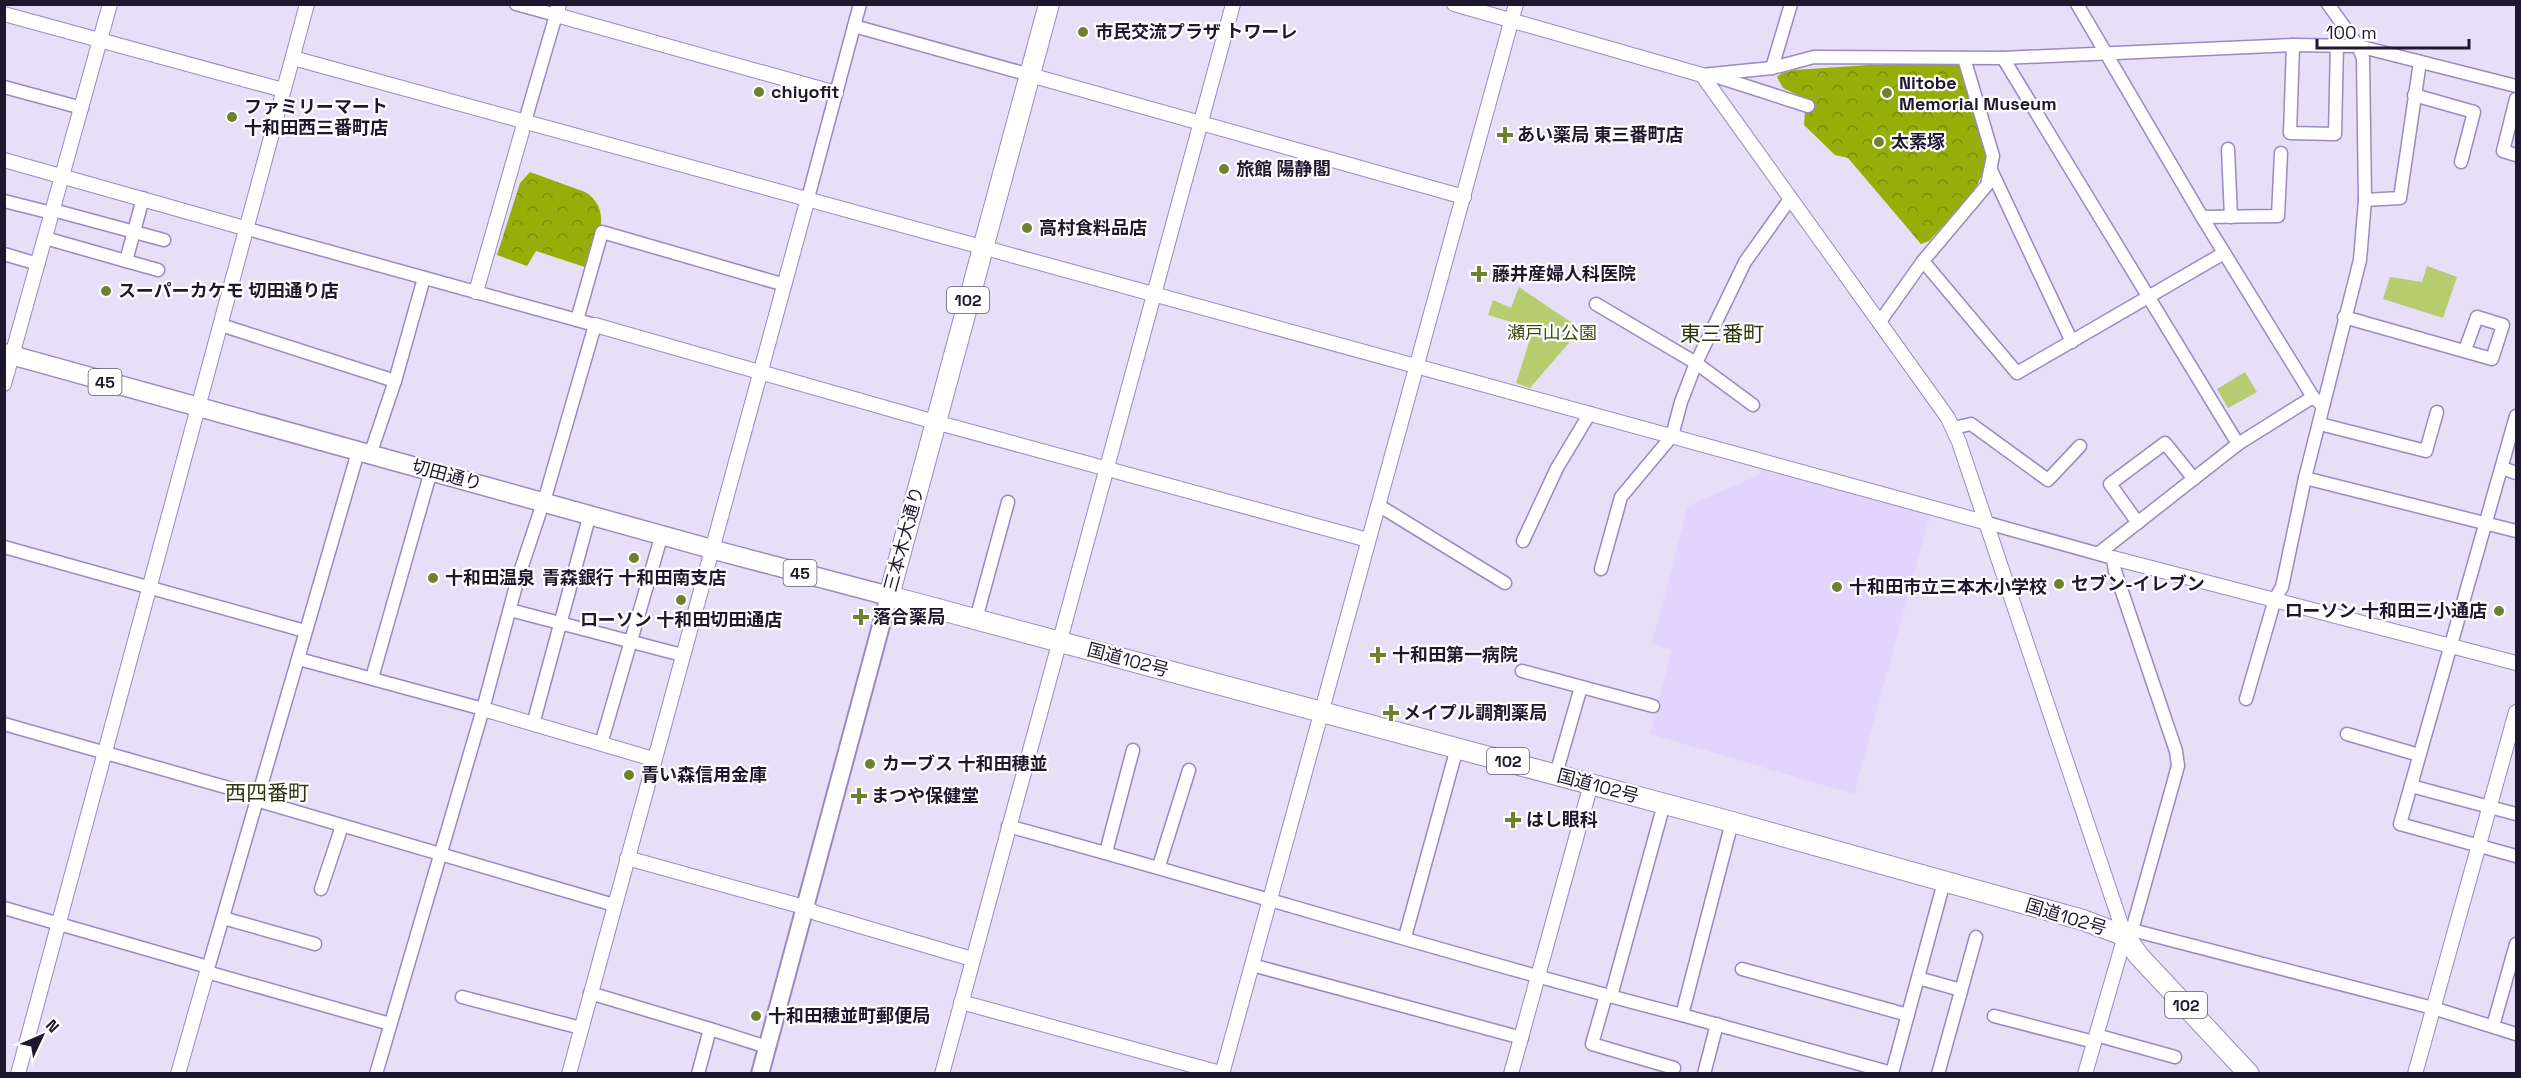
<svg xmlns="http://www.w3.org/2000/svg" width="2521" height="1078" font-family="'Space Grotesk','Noto Sans JP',sans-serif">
<defs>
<pattern id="forest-crowns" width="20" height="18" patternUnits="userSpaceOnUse" patternTransform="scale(1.5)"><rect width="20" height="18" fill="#95af08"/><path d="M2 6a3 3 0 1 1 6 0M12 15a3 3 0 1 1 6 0" fill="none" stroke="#798d09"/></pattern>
</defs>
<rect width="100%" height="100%" fill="#e6dff7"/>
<!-- built -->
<polygon fill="#e1d5fd" points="1761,469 1930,515 1854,794 1650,734 1672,650 1652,644 1688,506 1759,475"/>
<!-- green -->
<g fill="#b7cc6f">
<polygon points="2427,266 2457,277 2443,318 2383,299 2390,277 2422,282"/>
<polygon points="1519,287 1581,329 1530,388 1516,383 1532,333 1531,328 1488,315 1493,300 1511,308"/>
<polygon points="2245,372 2257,392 2228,408 2217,389"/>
</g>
<!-- forest -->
<g fill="url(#forest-crowns)">
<polygon points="1963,64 1981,96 1992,129 1986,168 1971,196 1929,241 1921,244 1848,158 1835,155 1804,125 1806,99 1783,88 1777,77 1782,73 1794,70 1869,65"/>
<path d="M530 172 585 192C614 209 597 243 588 268L536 251 527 266 497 255 520 183Z"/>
</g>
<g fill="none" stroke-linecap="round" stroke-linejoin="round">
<!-- minor casing -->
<g stroke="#9c89c0" stroke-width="15">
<g id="minor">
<polyline points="516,4 556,15 525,121"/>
<polyline points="2077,4 2202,217 2313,397 2323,406"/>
<polyline points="854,26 1030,75"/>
<polyline points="2293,45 2290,133 2335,134 2337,45"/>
<polyline points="2003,58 2238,444"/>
<polyline points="1772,68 1791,4"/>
<polyline points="1702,75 1772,68 1814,57 2003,58 2293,45 2358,46 2516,86"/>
<polyline points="1718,77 1808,106"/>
<polyline points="4,87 82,108"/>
<polyline points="2414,95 2474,112 2461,162"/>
<polyline points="2516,99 2503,151 2516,155"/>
<polyline points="2228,149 2231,217"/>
<polyline points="1991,170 2072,342"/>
<polyline points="808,198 860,4"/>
<polyline points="2365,200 2400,198 2420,62"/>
<polyline points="4,201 52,213"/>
<polyline points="53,210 164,240"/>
<polyline points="2202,217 2278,216 2281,153"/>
<polyline points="248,229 595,325 547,491 518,578 483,709 376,1074"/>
<polyline points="45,238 126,261 143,198"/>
<polyline points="4,254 38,264"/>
<polyline points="126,261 158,270"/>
<polyline points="1923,261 2017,373 2224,253"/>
<polyline points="1596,304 1696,363 1753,405"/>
<polyline points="2344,317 2492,359 2503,325 2477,317 2465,350"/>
<polyline points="577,320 602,232 785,285"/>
<polyline points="1879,323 1923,261 1987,185 1993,156 1964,58"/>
<polyline points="221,325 395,381"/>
<polyline points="2516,416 2400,824 2516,856"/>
<polyline points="2320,424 2426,451 2437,412"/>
<polyline points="1953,428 1971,424 2048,480 2080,446"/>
<polyline points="358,452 207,972 390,1024"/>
<polyline points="370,455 395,381 424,278"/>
<polyline points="2502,468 2516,473"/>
<polyline points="2305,478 2516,531"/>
<polyline points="1378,505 1505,583"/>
<polyline points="1984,522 2113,558 2115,571 2176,751 2178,766 2132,930 2125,936"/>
<polyline points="2138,523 2110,484 2165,443 2194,479"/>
<polyline points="1523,541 1557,468 1590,413"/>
<polyline points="4,547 305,631"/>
<polyline points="2099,553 2238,444 2313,397"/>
<polyline points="1601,569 1621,497 1672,436 1681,402 1696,363 1731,291 1745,262 1790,199"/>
<polyline points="510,610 682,655"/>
<polyline points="976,619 1008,502"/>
<polyline points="299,659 483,709"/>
<polyline points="1522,671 1653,706"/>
<polyline points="372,678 431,471"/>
<polyline points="2246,699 2275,599 2282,587 2305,478 2360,260 2365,200 2363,58 2358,46 2328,4"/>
<polyline points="4,724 257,796"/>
<polyline points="533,724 590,514"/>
<polyline points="2347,734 2419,755"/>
<polyline points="601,744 662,534"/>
<polyline points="1556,774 1581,687"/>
<polyline points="2411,786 2516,814"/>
<polyline points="256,800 614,905"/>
<polyline points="1732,822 1682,1015 1892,1073 1944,882"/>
<path d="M1008 826C1233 887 1456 957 1682 1015"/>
<polyline points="1106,852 1133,750"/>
<polyline points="1159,866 1189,770"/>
<polyline points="321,889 342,826"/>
<polyline points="4,908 208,967"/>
<polyline points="223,918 315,944"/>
<polyline points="2132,930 2433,1008 2516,1034"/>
<polyline points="1405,937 1457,748"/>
<polyline points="1252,965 1522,1038"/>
<polyline points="1742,969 1908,1015"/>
<polyline points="1918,978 1961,990"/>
<polyline points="590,993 710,1029"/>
<polyline points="1606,995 1592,1044 1674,1068"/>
<polyline points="1611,996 1664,804"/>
<polyline points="462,997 581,1028"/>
<polyline points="1994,1016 2094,1042"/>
<polyline points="2493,1026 2516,944"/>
<polyline points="2096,1035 2175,1057"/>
<polyline points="698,1074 710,1029 767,1047"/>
<polyline points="1704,1074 1717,1024"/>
<polyline points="1938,1074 1976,937"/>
</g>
</g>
<!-- tertiary casing -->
<g stroke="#9c89c0" stroke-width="16">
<g id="tertiary">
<polyline points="559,4 556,15 836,93"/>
<polyline points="1454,4 1702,75 1948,418 1959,442 2125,936 2085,1074"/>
<polyline points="4,14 283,90"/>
<polyline points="293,58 1984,522"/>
<polyline points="1030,75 1464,197"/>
<polyline points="4,160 248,229"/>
<polyline points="476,292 525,121"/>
<polyline points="595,325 935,422 1368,540"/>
<polyline points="4,384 110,4"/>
<polyline points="2113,558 2516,663"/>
<polyline points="483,709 653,759"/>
<polyline points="627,858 804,907 816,913 972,959"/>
<polyline points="961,1002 1224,1074"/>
<polyline points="18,1074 307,4"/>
<polyline points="178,1074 207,972"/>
<polyline points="569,1074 808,198"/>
<polyline points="942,1074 1233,4"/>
<polyline points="1222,1074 1516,4"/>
<polyline points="1511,1074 1591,784"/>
<polyline points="2415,1074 2516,712"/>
</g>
</g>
<!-- secondary casing -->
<g stroke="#9c89c0" stroke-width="20">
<polyline id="secondary" points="760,1074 889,596"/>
</g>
<!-- primary casing -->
<g stroke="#9c89c0" stroke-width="21">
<polyline id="primary" points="4,353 726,553 889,596"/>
</g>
<!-- trunk casing -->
<g stroke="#9c89c0" stroke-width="22">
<polyline id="trunk" points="1049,4 889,596 1732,822 2083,920 2125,936 2138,955 2249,1074"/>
</g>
<!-- minor -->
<use href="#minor" stroke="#fff" stroke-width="12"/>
<!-- tertiary -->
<use href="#tertiary" stroke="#fff" stroke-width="14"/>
<!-- secondary -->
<use href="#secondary" stroke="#fff" stroke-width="16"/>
<!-- primary -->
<use href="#primary" stroke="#fff" stroke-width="18"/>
<!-- trunk -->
<use href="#trunk" stroke="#fff" stroke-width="20"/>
</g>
<!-- markers -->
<g fill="#6f802f" stroke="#fff" stroke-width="2">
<circle cx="1083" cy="32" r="6"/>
<circle cx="759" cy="92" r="6"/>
<circle cx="1887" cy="93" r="6"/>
<circle cx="232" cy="117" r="6"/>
<path d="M1502 126h6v6h6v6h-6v6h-6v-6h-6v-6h6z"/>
<circle cx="1879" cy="142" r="6"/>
<circle cx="1224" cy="169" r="6"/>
<circle cx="1027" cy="228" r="6"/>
<path d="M1476 265h6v6h6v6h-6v6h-6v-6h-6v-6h6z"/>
<circle cx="106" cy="291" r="6"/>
<circle cx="634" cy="558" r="6"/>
<circle cx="433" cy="578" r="6"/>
<circle cx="2059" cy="584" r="6"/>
<circle cx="1837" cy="587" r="6"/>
<circle cx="681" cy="600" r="6"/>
<circle cx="2499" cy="611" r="6"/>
<path d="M858 608h6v6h6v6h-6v6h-6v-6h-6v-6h6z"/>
<path d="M1375 646h6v6h6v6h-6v6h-6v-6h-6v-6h6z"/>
<path d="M1388 704h6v6h6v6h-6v6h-6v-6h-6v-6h6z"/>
<circle cx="870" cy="764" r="6"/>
<circle cx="629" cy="775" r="6"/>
<path d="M856 787h6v6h6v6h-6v6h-6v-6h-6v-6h6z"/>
<path d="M1510 811h6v6h6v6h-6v6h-6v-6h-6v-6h6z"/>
<circle cx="756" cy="1016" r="6"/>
</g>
<g text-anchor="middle" stroke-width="4.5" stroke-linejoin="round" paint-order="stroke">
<!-- shield labels -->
<g fill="#fff" stroke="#625d6c" stroke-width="1.5">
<rect x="947" y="287" width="42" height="26" rx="4.5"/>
<rect x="88.5" y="369" width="33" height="26" rx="4.5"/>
<rect x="783.5" y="560" width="33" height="26" rx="4.5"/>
<rect x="1487" y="748" width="42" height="26" rx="4.5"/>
<rect x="2165" y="992" width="42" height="26" rx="4.5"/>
</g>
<g font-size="16" font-weight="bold" fill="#1f172d">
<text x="968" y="306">102</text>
<text x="105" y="388">45</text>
<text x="800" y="579">45</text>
<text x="1508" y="767">102</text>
<text x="2186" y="1011">102</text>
</g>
<!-- poi labels -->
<g font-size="18" font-weight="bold" fill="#1f172d" stroke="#fff" text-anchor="start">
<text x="1095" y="38">市民交流プラザ トワーレ</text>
<text x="1899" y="89">Nitobe<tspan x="1899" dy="21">Memorial Museum</tspan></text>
<text x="771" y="98">chiyofit</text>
<text x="244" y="113">ファミリーマート<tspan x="244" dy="21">十和田西三番町店</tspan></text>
<text x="1517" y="141">あい薬局 東三番町店</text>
<text x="1891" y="148">太素塚</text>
<text x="1236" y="175">旅館 陽静閣</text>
<text x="1039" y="234">高村食料品店</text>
<text x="1492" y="280">藤井産婦人科医院</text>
<text x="118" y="297">スーパーカケモ 切田通り店</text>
<text x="445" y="584">十和田温泉</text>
<text x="634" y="584" text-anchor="middle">青森銀行 十和田南支店</text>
<text x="2071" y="590">セブン-イレブン</text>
<text x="1849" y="593">十和田市立三本木小学校</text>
<text x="2487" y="617" text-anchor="end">ローソン 十和田三小通店</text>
<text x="873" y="623">落合薬局</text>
<text x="681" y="626" text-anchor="middle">ローソン 十和田切田通店</text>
<text x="1392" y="661">十和田第一病院</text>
<text x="1403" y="719">メイプル調剤薬局</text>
<text x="882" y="770">カーブス 十和田穂並</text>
<text x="641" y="781">青い森信用金庫</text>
<text x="871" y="802">まつや保健堂</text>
<text x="1526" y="826">はし眼科</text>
<text x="768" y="1022">十和田穂並町郵便局</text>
</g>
<!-- park labels -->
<g font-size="18" fill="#414c15" stroke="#fff">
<text x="1552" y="339">瀬戸山公園</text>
</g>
<!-- street labels -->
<g font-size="18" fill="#1f172d" stroke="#fff">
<text transform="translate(447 475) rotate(15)" y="6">切田通り</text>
<text transform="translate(904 539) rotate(-75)" y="6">三本木大通り</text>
<text transform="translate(1128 660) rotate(15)" y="6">国道102号</text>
<text transform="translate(1598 786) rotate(15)" y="6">国道102号</text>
<text transform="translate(2066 917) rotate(17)" y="6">国道102号</text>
</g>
<!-- quarter labels -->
<g font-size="21" fill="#2e360f" stroke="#fff">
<text x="1722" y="341">東三番町</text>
<text x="267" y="800">西四番町</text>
</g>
</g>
<!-- border -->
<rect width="2521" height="1078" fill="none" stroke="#1f172d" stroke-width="12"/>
<!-- north arrow -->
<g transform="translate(42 1036) rotate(46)" stroke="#ffffff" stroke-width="4.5" paint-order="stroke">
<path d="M0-4.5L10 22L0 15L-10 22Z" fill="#1f172d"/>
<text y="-9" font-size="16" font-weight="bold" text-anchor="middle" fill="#1f172d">N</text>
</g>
<!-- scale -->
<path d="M2317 39v9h152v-9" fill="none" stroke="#1f172d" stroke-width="3"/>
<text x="2326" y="39" font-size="18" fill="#1f172d" stroke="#ffffff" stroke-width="4.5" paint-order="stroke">100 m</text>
</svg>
